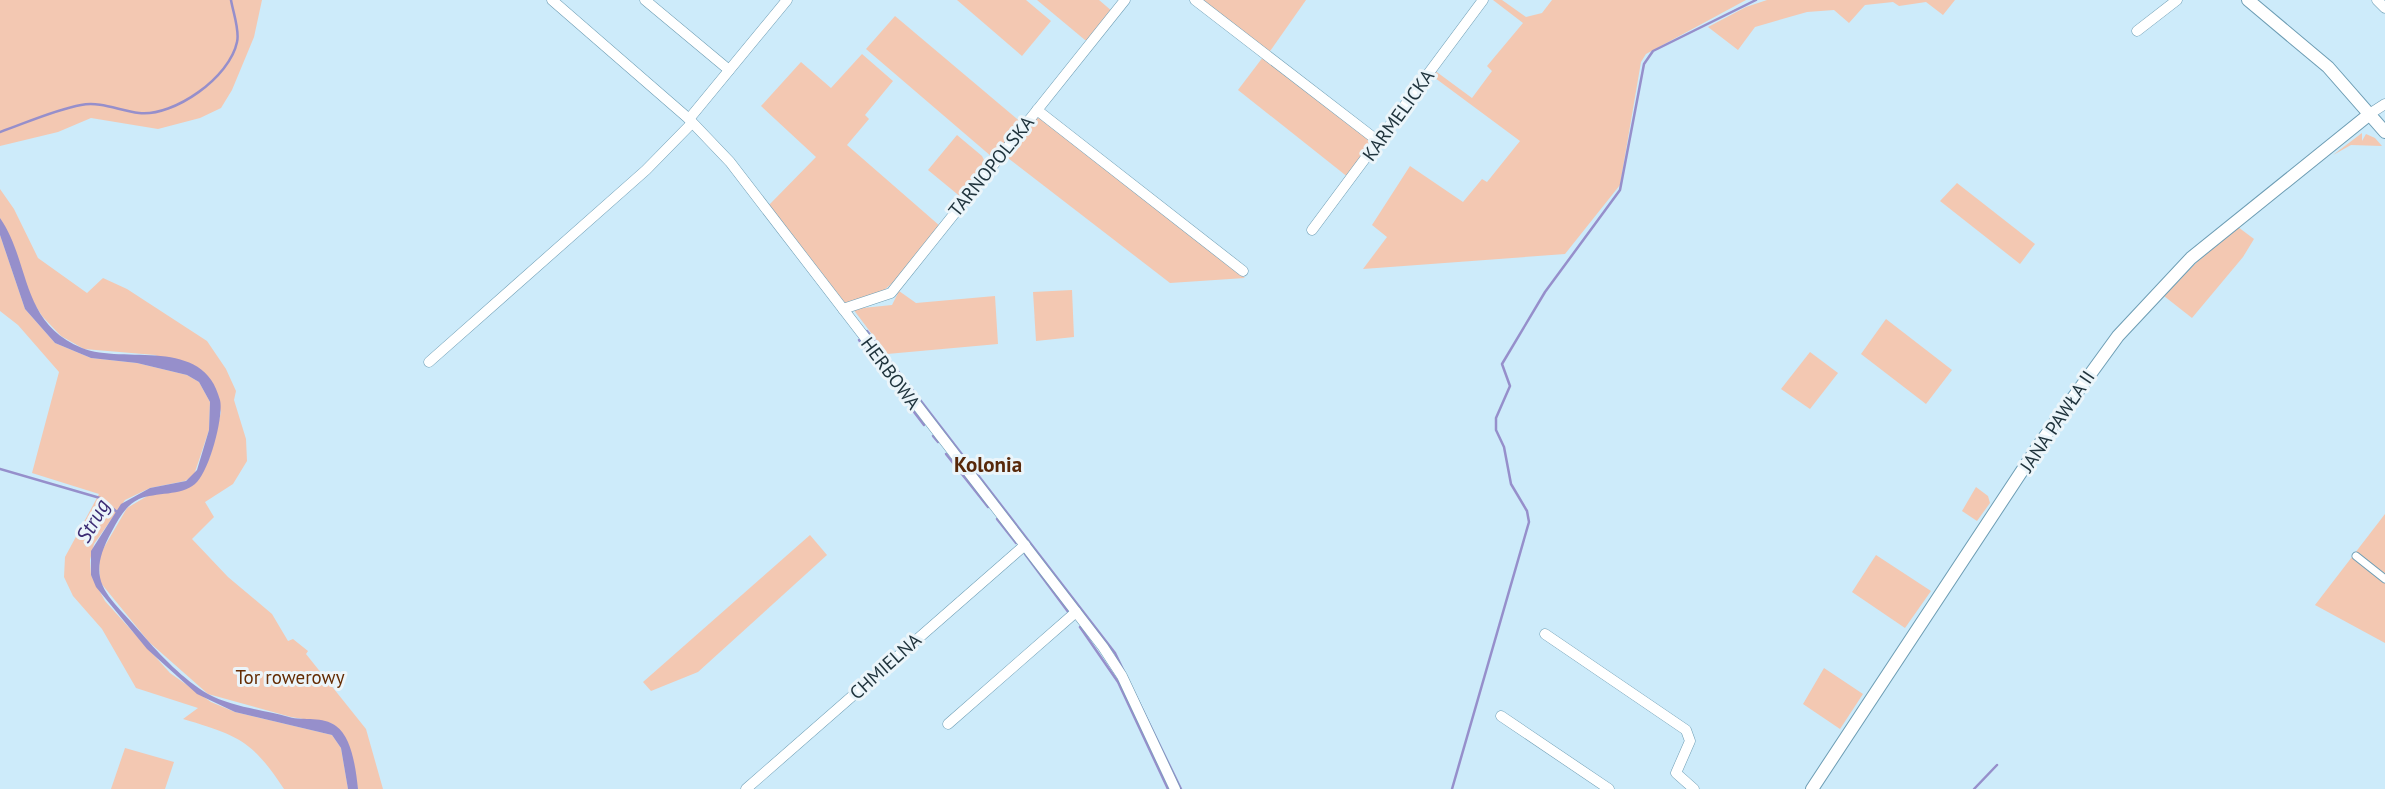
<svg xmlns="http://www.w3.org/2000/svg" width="2385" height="789" font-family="'PT Sans',sans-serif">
<rect width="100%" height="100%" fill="#cdebfa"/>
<!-- green -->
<g fill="#f3c8b2">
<polygon points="0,0 262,0 254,37 232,90 221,108 200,118 158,129 91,118 58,132 0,146"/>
<polygon points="957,0 1026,0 1051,21 1022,56"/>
<polygon points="1037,0 1099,0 1113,12 1091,40 1085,40"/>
<polygon points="1204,0 1306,0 1268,54 1202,2"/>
<polygon points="1493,0 1502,0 1526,17 1542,13 1552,0 1746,0 1646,54 1641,62 1620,185 1565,254 1363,269 1387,237 1372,225 1410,166 1463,202 1482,179 1487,182 1520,141 1431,75 1434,70 1472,98 1492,71 1487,66 1523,23"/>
<polygon points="1767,0 1955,0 1943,15 1926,2 1899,6 1893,2 1865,5 1849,23 1834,10 1807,12 1755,27 1738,50 1708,27 1746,7"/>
<polygon points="895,16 1023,124 996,157 992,157 866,49"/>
<polygon points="862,54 893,81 865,115 869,119 847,145 940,226 896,280 883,291 845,303 769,205 816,157 761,106 801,62 831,88"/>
<polygon points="1263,57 1370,139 1371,149 1349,178 1238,90"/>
<polygon points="1039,118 1245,278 1170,283 1004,155 1033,119"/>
<polygon points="2362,133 2362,141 2366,134 2375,138 2382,146 2351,145 2333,155"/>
<polygon points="957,135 982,156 986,164 962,198 928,170"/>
<polygon points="1957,183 2035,244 2020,264 1940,201"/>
<polygon points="0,189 14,209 38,258 87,293 103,278 127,289 207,341 226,369 236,391 234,400 246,439 247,461 233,484 205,502 214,517 192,539 228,577 272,614 288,641 293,639 308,651 306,654 366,729 383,789 358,789 346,740 333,724 291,717 208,694 149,642 100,582 99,556 127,508 149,495 183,489 210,457 221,412 212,383 155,355 84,349 61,336 42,316 29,295 0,218"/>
<polygon points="2238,227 2254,239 2243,257 2192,318 2164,296 2197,262"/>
<path d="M0 235 25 309 55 343 91 358 137 363 187 375 199 382 210 402 209 430 194 475 185 481 150 488 125 500 94 544 90 560 91 575 105 601 170 673 211 702 235 712 332 735 341 748 348 789H284C252 740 237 735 183 719L198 708 136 688 102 629 73 596 64 577 65 557 99 494 32 473 59 372 18 325 0 311Z"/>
<polygon points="1072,290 1074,337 1036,341 1033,292"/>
<polygon points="899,291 916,303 995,296 998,344 887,354 853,309 892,305"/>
<polygon points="1886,319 1952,370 1926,404 1861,354"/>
<polygon points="1810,352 1838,373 1810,409 1781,389"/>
<polygon points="1976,487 1988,496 1990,503 1977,521 1962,511"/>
<polygon points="2385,514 2385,643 2315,605"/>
<polygon points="810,535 827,555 698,672 651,691 643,682"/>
<polygon points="1876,555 1931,591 1905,628 1852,592"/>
<polygon points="1824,668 1863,694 1840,729 1803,704"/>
<polygon points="125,748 174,762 165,789 111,789"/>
</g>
<!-- water -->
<path fill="#968fcb" d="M0 218C31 263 20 323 82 348 124 365 204 335 220 400 224 416 209 473 195 484 181 496 156 492 139 499 126 505 119 518 112 531 83 583 108 594 142 634 160 655 184 680 208 694 232 707 264 710 289 717 304 721 323 716 336 726 352 737 356 770 358 789H348L341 748 332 735 235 712 197 694 147 649 96 587 91 575V551L121 504 150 488 186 481 197 470 209 430 210 402 199 382 187 375 137 363 91 358 55 343 25 309 0 235Z"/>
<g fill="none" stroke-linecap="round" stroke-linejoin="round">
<!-- stream -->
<g stroke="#968fcb" stroke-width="2.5">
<path d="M0 132C26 123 54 110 81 105 101 101 120 111 139 113 174 117 230 77 237 42 240 31 233 12 231 0"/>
<polyline points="867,331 1115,653 1181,789"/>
<polyline points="859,340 924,425"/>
<polyline points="933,436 938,442"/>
<polyline points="946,454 988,507"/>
<polyline points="0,469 100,498 117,512"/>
<polyline points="997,519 1016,543"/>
<polyline points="1025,554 1069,613"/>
<polyline points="1080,627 1118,682 1168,789"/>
<polyline points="1452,789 1529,522 1527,511 1511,484 1504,447 1496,430 1496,418 1510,386 1502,364 1545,292 1620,190 1644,64 1653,51 1756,0"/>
<polyline points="1974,789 1997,765"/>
</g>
<!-- pedestrian casing -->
<g stroke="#6d9db4" stroke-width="9">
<polyline id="pedestrian" points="2356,556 2385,579"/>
</g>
<!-- minor casing -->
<g stroke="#6d9db4" stroke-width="11">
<g id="minor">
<polyline points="552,0 689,119 730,162 1103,647 1122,676 1175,789"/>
<polyline points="645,0 729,70"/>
<polyline points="1195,0 1378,141"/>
<polyline points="2377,0 2385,8"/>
<polyline points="2137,31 2177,0"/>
<polyline points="1037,110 1243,271"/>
<polyline points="2371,113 2385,104"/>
<polyline points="689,119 787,0"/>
<polyline points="1312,230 1483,0"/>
<polyline points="843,309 891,293 1125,0"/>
<polyline points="429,362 646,170 692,123"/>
<polyline points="1545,634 1686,730 1690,741 1676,773 1694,789"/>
<polyline points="1501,716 1609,789"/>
<polyline points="948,724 1076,612"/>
<polyline points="746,789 1025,545"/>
</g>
</g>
<!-- tertiary casing -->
<g stroke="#6d9db4" stroke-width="14">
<g id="tertiary">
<polyline points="2248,0 2328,67 2385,132"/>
<polyline points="1812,789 2041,442 2118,336 2191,258 2371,113"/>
</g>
</g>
<!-- pedestrian -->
<use href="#pedestrian" stroke="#fff" stroke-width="7"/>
<!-- minor -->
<use href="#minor" stroke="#fff" stroke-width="10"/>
<!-- tertiary -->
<use href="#tertiary" stroke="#fff" stroke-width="12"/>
</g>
<g text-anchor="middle" stroke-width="6" stroke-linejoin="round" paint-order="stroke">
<!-- street labels -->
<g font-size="19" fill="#1e323b" stroke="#ebf5fa">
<text transform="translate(1398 115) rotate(-54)" y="7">KARMELICKA</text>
<text transform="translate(991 166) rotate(-51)" y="7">TARNOPOLSKA</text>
<text transform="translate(891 373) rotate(53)" y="7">HERBOWA</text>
<text transform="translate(2057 421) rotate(-56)" y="7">JANA PAWŁA II</text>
<text transform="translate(885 666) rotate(-42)" y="7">CHMIELNA</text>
</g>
<!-- park labels -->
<g font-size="19" fill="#642c04" stroke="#ebf5fa">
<text x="290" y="684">Tor rowerowy</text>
</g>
<!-- neighbourhood labels -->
<g font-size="21" font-weight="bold" fill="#57280a" stroke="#ebf5fa">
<text x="988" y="472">Kolonia</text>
</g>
<!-- water labels -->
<g font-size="21" font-style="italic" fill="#3c2c74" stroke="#ebf5fa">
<text transform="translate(93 521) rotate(-61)" y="7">Strug</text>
</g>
</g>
</svg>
